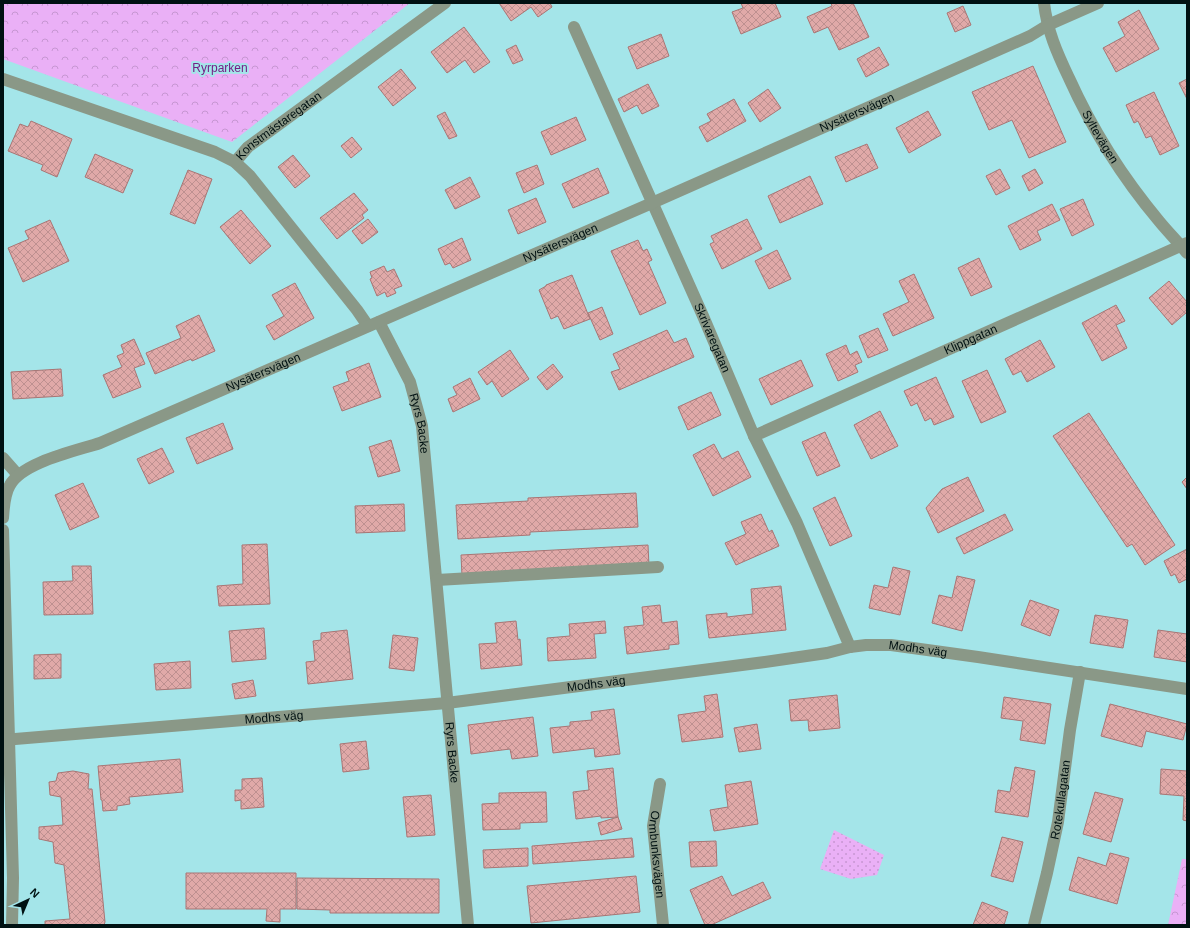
<svg xmlns="http://www.w3.org/2000/svg" width="1190" height="928" font-family="Arial,sans-serif">
<defs>
<pattern id="forest-crowns" width="20" height="18" patternUnits="userSpaceOnUse"><rect width="20" height="18" fill="#eab0f6"/><path d="M2 6a3 3 0 1 1 6 0M12 15a3 3 0 1 1 6 0" fill="none" stroke="#c796d2"/></pattern>
<pattern id="park-dots" width="8" height="8" patternUnits="userSpaceOnUse"><rect width="8" height="8" fill="#eab0f6"/><path d="M2 2h.1M6 6h.1" fill="none" stroke="#c796d2" stroke-width="1.8" stroke-linecap="round"/></pattern>
<pattern id="building-cross-hatch" width="8" height="8" patternUnits="userSpaceOnUse"><rect width="8" height="8" fill="#e0a9a8"/><path d="M0 0l8 8M0 8l8-8" fill="none" stroke="#be9090"/></pattern>
</defs>
<rect width="100%" height="100%" fill="#a4e5e9"/>
<!-- forest -->
<g fill="url(#forest-crowns)">
<polygon points="3,3 410,3 232,142 3,59"/>
<polygon points="1182,859 1187,859 1187,925 1168,925"/>
</g>
<!-- park -->
<polygon fill="url(#park-dots)" points="834,830 884,855 877,875 851,879 820,869"/>
<!-- building -->
<g fill="url(#building-cross-hatch)" stroke="#a87574">
<polygon points="499,3 550,3 552,7 538,17 531,7 511,21"/>
<polygon points="741,3 775,3 781,17 741,34 732,12 743,8"/>
<polygon points="831,3 853,3 869,37 839,50 828,27 814,33 807,17 832,6"/>
<polygon points="963,6 971,25 955,32 947,13"/>
<polygon points="1139,10 1159,49 1116,72 1103,48 1125,36 1118,22"/>
<polygon points="464,27 490,62 474,73 465,60 447,73 431,52"/>
<polygon points="661,34 669,56 637,69 628,47"/>
<polygon points="516,45 523,60 513,64 506,50"/>
<polygon points="879,47 889,65 866,77 857,59"/>
<polygon points="1033,66 1066,142 1029,158 1012,120 989,130 972,92"/>
<polygon points="401,69 416,88 393,106 378,87"/>
<polygon points="1187,79 1187,99 1179,83"/>
<polygon points="648,84 659,106 642,114 637,105 624,112 618,99"/>
<polygon points="768,89 781,108 760,122 748,103"/>
<polygon points="1154,92 1179,146 1160,155 1151,136 1146,138 1138,121 1134,123 1126,105"/>
<polygon points="734,99 746,121 707,142 699,127 711,121 707,114"/>
<polygon points="928,111 941,135 909,153 896,128"/>
<polygon points="445,112 457,136 449,139 437,116"/>
<polygon points="576,117 586,140 551,155 541,132"/>
<polygon points="31,121 72,139 57,177 41,170 43,165 8,151 20,124 28,127"/>
<polygon points="352,137 362,149 351,158 341,146"/>
<polygon points="867,144 878,168 846,182 835,157"/>
<polygon points="95,154 133,170 123,193 85,177"/>
<polygon points="293,155 310,176 295,188 278,167"/>
<polygon points="537,165 544,184 524,193 516,173"/>
<polygon points="598,168 609,193 573,208 562,184"/>
<polygon points="1000,169 1010,188 996,195 986,176"/>
<polygon points="1035,169 1043,183 1029,191 1022,176"/>
<polygon points="188,170 212,179 195,224 170,214"/>
<polygon points="810,176 823,204 780,223 768,196"/>
<polygon points="470,177 480,197 455,209 445,190"/>
<polygon points="354,193 368,210 362,215 364,218 337,239 320,218"/>
<polygon points="536,198 546,222 518,234 508,210"/>
<polygon points="1083,199 1094,225 1072,236 1060,209"/>
<polygon points="1052,204 1060,220 1037,231 1041,240 1020,250 1008,226"/>
<polygon points="241,210 271,246 250,264 220,227"/>
<polygon points="368,219 378,232 362,244 352,231"/>
<polygon points="747,219 762,249 722,269 710,244 714,242 711,236"/>
<polygon points="50,220 69,261 23,282 8,248 29,239 25,231"/>
<polygon points="462,238 471,260 453,268 450,263 445,265 438,249"/>
<polygon points="638,240 643,251 647,249 652,260 648,262 666,303 640,315 611,251"/>
<polygon points="777,250 791,279 769,289 755,261"/>
<polygon points="979,258 992,287 971,296 958,268"/>
<polygon points="384,266 387,272 394,269 402,286 394,289 396,293 387,297 385,292 377,296 370,279 372,278 370,272"/>
<polygon points="914,274 934,318 893,336 883,314 909,302 899,281"/>
<polygon points="572,275 590,319 564,329 558,316 551,319 539,290 546,286 546,285"/>
<polygon points="1169,281 1187,302 1187,312 1172,325 1149,298"/>
<polygon points="295,283 314,318 274,340 266,326 284,316 272,295"/>
<polygon points="1116,305 1125,321 1116,325 1127,348 1102,361 1082,323"/>
<polygon points="602,307 613,334 600,340 588,313"/>
<polygon points="199,315 215,351 192,361 191,359 155,374 146,353 181,338 176,326"/>
<polygon points="878,328 888,350 868,358 859,336"/>
<polygon points="667,330 674,343 686,338 694,357 619,390 611,372 620,369 613,354"/>
<polygon points="134,339 145,364 134,368 141,387 113,398 103,375 122,367 117,356 124,353 121,345"/>
<polygon points="1040,340 1055,367 1027,382 1021,371 1013,375 1005,359"/>
<polygon points="846,345 850,355 857,351 862,362 855,365 858,372 838,381 826,354"/>
<polygon points="510,350 529,379 502,397 492,381 487,385 478,372"/>
<polygon points="801,360 813,386 771,405 759,379"/>
<polygon points="369,363 381,397 342,411 333,387 349,381 346,372"/>
<polygon points="553,364 563,377 547,390 537,377"/>
<polygon points="61,369 63,396 13,399 11,372"/>
<polygon points="987,370 1006,412 981,423 962,381"/>
<polygon points="936,377 954,417 934,425 931,418 925,421 917,403 911,406 904,391"/>
<polygon points="470,378 480,399 453,412 448,399 457,395 453,387"/>
<polygon points="711,392 721,415 688,430 678,407"/>
<polygon points="880,411 898,446 871,459 854,425"/>
<polygon points="1089,413 1175,545 1145,565 1132,544 1127,547 1053,436"/>
<polygon points="223,423 233,449 197,464 186,438"/>
<polygon points="825,432 840,466 817,476 802,442"/>
<polygon points="391,440 400,471 378,477 369,447"/>
<polygon points="714,444 722,459 738,451 751,477 713,496 693,455"/>
<polygon points="162,448 174,472 149,484 137,459"/>
<polygon points="968,477 984,511 938,533 926,508 942,489"/>
<polygon points="1187,477 1187,489 1182,482"/>
<polygon points="83,483 99,517 70,530 55,495"/>
<polygon points="636,493 638,527 530,532 530,535 458,539 456,505 528,501 528,498"/>
<polygon points="835,497 852,536 830,546 813,508"/>
<polygon points="404,504 405,531 356,533 355,506"/>
<polygon points="761,514 769,532 772,530 779,546 736,565 725,543 746,534 741,522"/>
<polygon points="1005,514 1013,530 964,554 956,538"/>
<polygon points="267,544 270,604 219,606 217,586 243,584 242,545"/>
<polygon points="648,545 649,566 462,576 461,555"/>
<polygon points="1187,549 1187,579 1179,583 1175,574 1171,576 1164,561"/>
<polygon points="72,566 91,566 93,614 44,615 43,582 73,581"/>
<polygon points="893,567 910,571 900,615 869,608 874,585 888,588"/>
<polygon points="957,576 975,580 962,631 932,623 939,595 952,598"/>
<polygon points="781,586 786,630 709,638 706,615 727,613 727,617 753,614 751,589"/>
<polygon points="1030,600 1059,610 1050,636 1021,625"/>
<polygon points="660,605 662,623 677,621 679,644 669,645 669,649 627,654 624,627 644,625 642,607"/>
<polygon points="1095,615 1128,620 1123,648 1090,643"/>
<polygon points="516,621 518,640 520,639 522,665 481,669 479,644 497,643 495,623"/>
<polygon points="605,621 606,633 594,634 596,658 548,661 547,638 570,636 569,624"/>
<polygon points="264,628 266,659 232,662 229,631"/>
<polygon points="347,630 353,679 308,684 306,662 315,661 313,641 321,640 321,633"/>
<polygon points="1158,630 1187,634 1187,662 1154,657"/>
<polygon points="393,635 418,638 414,671 389,668"/>
<polygon points="61,654 61,678 34,679 34,655"/>
<polygon points="190,661 191,688 156,690 154,664"/>
<polygon points="253,680 256,696 235,699 232,684"/>
<polygon points="717,694 723,737 682,742 678,715 706,711 704,696"/>
<polygon points="837,695 840,728 809,731 808,720 791,721 789,700"/>
<polygon points="1004,697 1051,704 1045,744 1020,740 1023,721 1001,718"/>
<polygon points="1110,704 1187,724 1183,740 1146,731 1142,747 1101,736"/>
<polygon points="614,709 620,754 595,757 594,748 553,753 550,728 570,726 570,722 592,720 591,712"/>
<polygon points="533,717 538,756 512,759 510,749 471,754 468,725"/>
<polygon points="757,724 761,749 739,752 734,728"/>
<polygon points="366,741 369,769 343,772 340,744"/>
<polygon points="180,759 183,792 129,797 130,804 117,806 117,810 103,811 102,800 101,800 98,766"/>
<polygon points="1015,767 1035,771 1028,817 995,812 998,790 1010,792"/>
<polygon points="613,768 618,817 601,818 601,816 576,819 573,792 589,790 587,771"/>
<polygon points="1161,769 1187,771 1187,821 1183,820 1184,796 1160,794"/>
<polygon points="73,771 89,774 88,789 92,789 105,922 104,925 45,925 45,921 70,919 64,865 55,863 53,842 39,839 39,827 63,825 61,797 50,795 49,782 56,781 58,773"/>
<polygon points="262,778 264,807 241,809 241,800 235,801 235,790 242,790 242,779"/>
<polygon points="751,781 758,824 714,831 710,810 728,807 725,785"/>
<polygon points="546,792 547,822 520,823 520,829 483,830 482,804 499,803 499,793"/>
<polygon points="1095,792 1123,799 1111,842 1083,834"/>
<polygon points="431,795 435,835 407,837 403,797"/>
<polygon points="618,817 622,829 601,835 598,823"/>
<polygon points="1002,837 1023,842 1013,882 991,876"/>
<polygon points="632,838 634,857 533,864 532,846"/>
<polygon points="716,841 717,866 691,867 689,842"/>
<polygon points="528,848 528,866 484,868 483,850"/>
<polygon points="1110,853 1129,858 1117,904 1069,890 1078,857 1106,866"/>
<polygon points="186,873 296,873 296,909 280,909 280,922 266,921 267,909 186,909"/>
<polygon points="636,876 640,912 531,923 527,886"/>
<polygon points="722,876 732,896 763,882 771,898 711,925 705,925 690,890"/>
<polygon points="297,878 439,879 439,913 330,913 330,910 297,909"/>
<polygon points="982,902 1008,912 1004,925 973,925"/>
</g>
<g fill="none" stroke-linecap="round" stroke-linejoin="round">
<!-- minor -->
<g stroke="#8a9887" stroke-width="12">
<path id="s1" d="M1044 3C1047 30 1057 53 1069 78 1092 129 1123 178 1159 221 1168 232 1178 242 1187 253"/>
<path id="s2" d="M574 27 703 316 754 436 797 523 850 647"/>
<polyline points="3,79 215,152 235,162 250,176 357,310 368,326"/>
<path id="s3" d="M235 162 248 147 445 3"/>
<path id="s4" d="M379 322 410 382 422 426 468 925"/>
<path id="s5" d="M754 436 1187 243"/>
<polyline points="3,458 18,475"/>
<path id="s6" d="M3 518C4 507 4 495 10 485 23 462 76 451 100 443L652 203 1030 36 1048 25 1098 3"/>
<polyline points="3,530 13,878 12,925"/>
<polyline points="437,580 658,567"/>
<path id="s7" d="M3 740 447 703 765 662 827 653 850 647 866 645H891L978 657 1187 689"/>
<path id="s8" d="M660 784 653 826 663 925"/>
<path id="s9" d="M1034 925 1047 873 1058 822 1070 730 1080 672"/>
</g>
</g>
<g text-anchor="middle" stroke-width="4" stroke-linejoin="round" paint-order="stroke">
<!-- park labels -->
<g font-size="12" fill="#741e85" stroke="#a4e5e9">
<text x="220" y="72">Ryrparken</text>
</g>
<!-- street labels -->
<g font-size="12" fill="#001112" stroke="#a4e5e9">
<text dy="4" stroke="none"><textPath href="#s6" startOffset="961">Nysätersvägen</textPath></text>
<text dy="4" stroke="none"><textPath href="#s3" startOffset="57">Konstmästaregatan</textPath></text>
<text dy="4" stroke="none"><textPath href="#s1" startOffset="146">Syltevägen</textPath></text>
<text dy="4" stroke="none"><textPath href="#s6" startOffset="637">Nysätersvägen</textPath></text>
<text dy="4" stroke="none"><textPath href="#s2" startOffset="340">Skrivaregatan</textPath></text>
<text dy="4" stroke="none"><textPath href="#s5" startOffset="237">Klippgatan</textPath></text>
<text dy="4" stroke="none"><textPath href="#s6" startOffset="313">Nysätersvägen</textPath></text>
<text dy="4" stroke="none"><textPath href="#s4" startOffset="110">Ryrs Backe</textPath></text>
<text dy="4" stroke="none"><textPath href="#s7" startOffset="921">Modhs väg</textPath></text>
<text dy="4" stroke="none"><textPath href="#s7" startOffset="596">Modhs väg</textPath></text>
<text dy="4" stroke="none"><textPath href="#s7" startOffset="272">Modhs väg</textPath></text>
<text dy="4" stroke="none"><textPath href="#s4" startOffset="441">Ryrs Backe</textPath></text>
<text dy="4" stroke="none"><textPath href="#s9" startOffset="128">Rotekullagatan</textPath></text>
<text dy="4" stroke="none"><textPath href="#s8" startOffset="71">Ormbunksvägen</textPath></text>
</g>
</g>
<!-- border -->
<rect width="1190" height="928" fill="none" stroke="#001112" stroke-width="8"/>
<!-- north arrow -->
<g transform="translate(28 900) rotate(44)" stroke="#a4e5e9" stroke-width="3" paint-order="stroke">
<path d="M0-3L7 15L0 10L-7 15Z" fill="#001112"/>
<text y="-6" font-size="11" font-weight="bold" text-anchor="middle" fill="#001112">N</text>
</g>
</svg>
